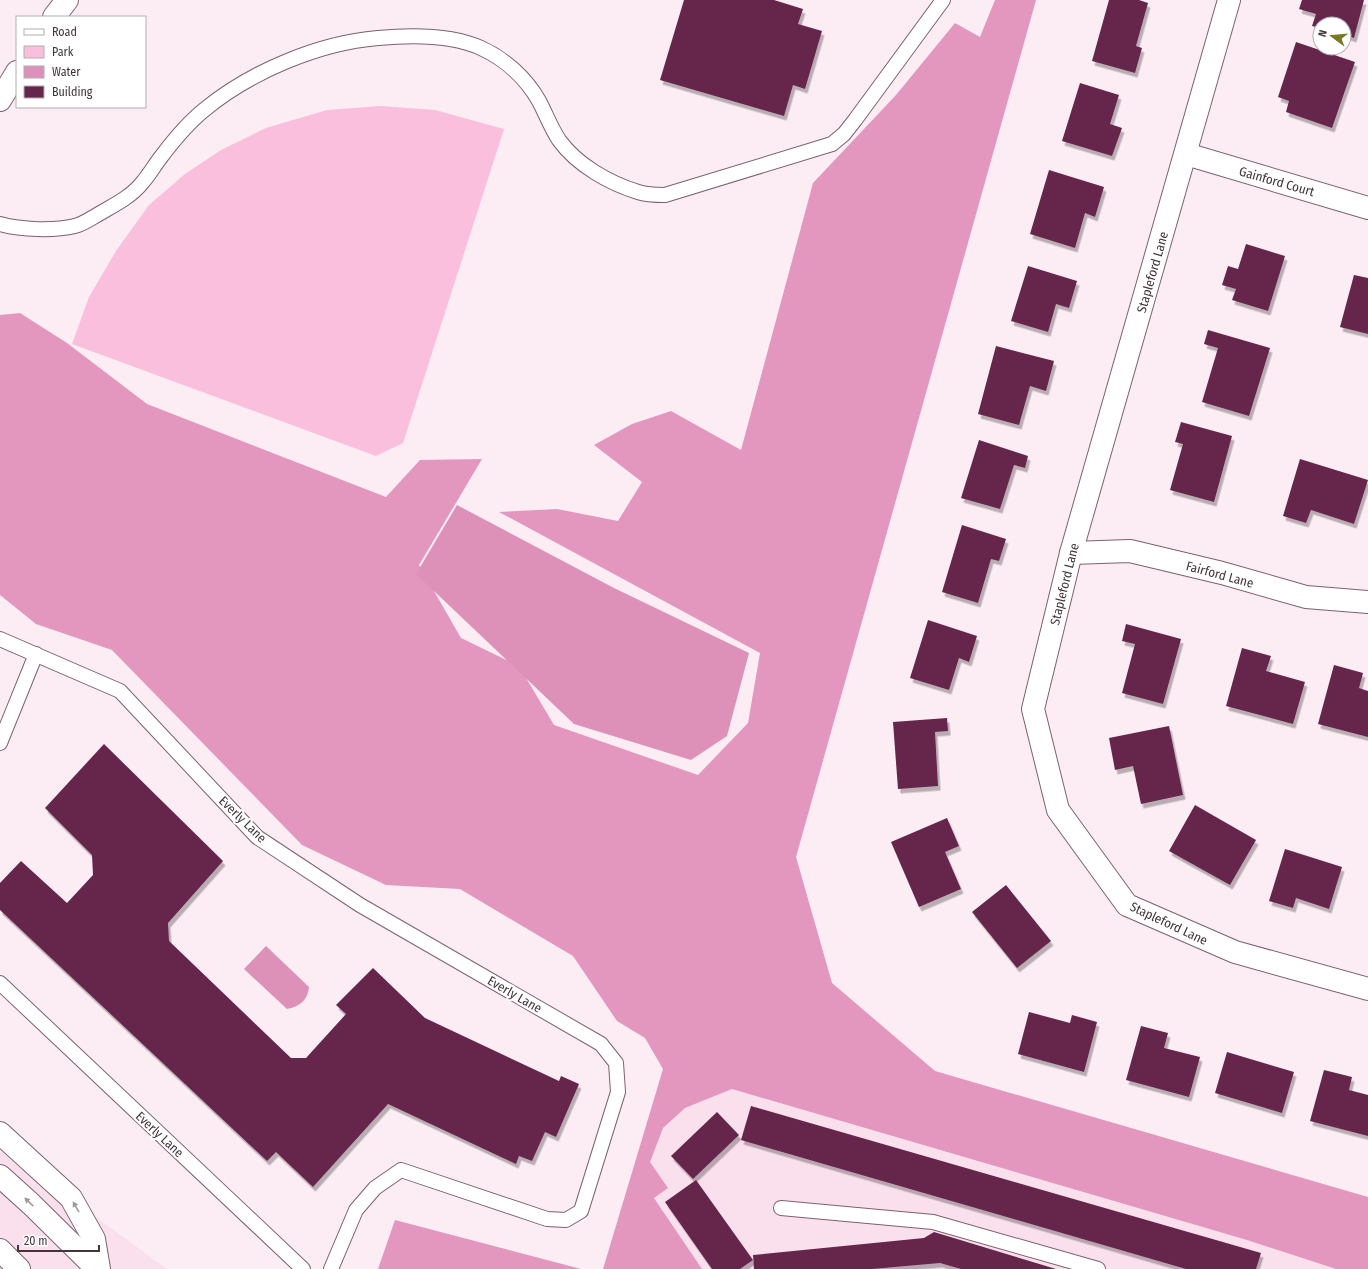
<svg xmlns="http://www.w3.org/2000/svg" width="1368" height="1269" font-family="'Fira Sans Condensed',sans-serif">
<defs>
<filter id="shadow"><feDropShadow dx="2.5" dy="4.5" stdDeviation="0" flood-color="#0004"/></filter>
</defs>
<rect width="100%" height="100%" fill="#fbedf3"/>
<!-- built -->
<g fill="#fae0ed">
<polygon points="732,1089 1247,1240 1336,1269 702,1269 654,1197 650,1162 663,1128 685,1108"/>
<polygon points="0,1147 167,1269 0,1269"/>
</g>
<!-- green -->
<polygon fill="#f9bfdc" points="380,106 435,110 504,129 403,443 376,456 72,344 89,297 116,251 149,205 185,174 221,150 266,128 327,110"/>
<!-- forest -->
<g fill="#e396be">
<polygon points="995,0 1036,0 796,857 832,983 935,1071 1368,1197 1368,1269 1336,1269 1247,1240 732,1089 685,1108 663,1128 650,1162 668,1188 654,1198 702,1269 603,1269 663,1069 645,1038 617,1021 573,956 460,889 386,885 302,845 112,650 36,624 0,595 0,315 20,313 67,343 147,404 386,497 420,460 482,459 419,565 461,638 519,666 554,725 698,775 748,723 760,653 499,512 557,509 618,521 642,482 594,445 632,424 671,411 741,450 813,183 896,95 955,23 980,37"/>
<polygon points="395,1220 581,1269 378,1269"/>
</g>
<!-- water -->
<g fill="#dd91b8">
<polygon points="457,505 614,588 749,653 727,736 691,760 574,724 416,574"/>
<path d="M266 946 309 987C308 1000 299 1007 287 1009L244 969Z"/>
</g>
<!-- building -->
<g fill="#66254b" filter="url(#shadow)">
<polygon points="684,0 774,0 803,9 798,24 822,31 805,89 793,85 784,116 660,80"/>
<polygon points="1109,0 1139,0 1148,3 1136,46 1142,48 1135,73 1092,61"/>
<polygon points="1302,0 1364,0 1354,38 1344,35 1344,24 1320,24 1320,28 1312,26 1316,14 1299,9"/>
<polygon points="1296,42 1355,62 1332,128 1286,112 1289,101 1278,97"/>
<polygon points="1080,83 1119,95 1110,124 1122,128 1112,156 1062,141"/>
<polygon points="1049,170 1104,187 1095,217 1085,213 1075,248 1030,234"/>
<polygon points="1246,244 1285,256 1268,311 1232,300 1236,289 1222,285 1228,266 1238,269"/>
<polygon points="1028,266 1077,281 1069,308 1056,304 1048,332 1011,321"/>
<polygon points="1354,275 1368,278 1368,334 1340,327"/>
<polygon points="1208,330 1270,348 1249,416 1202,402 1218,348 1204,344"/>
<polygon points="996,346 1054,361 1046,391 1030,386 1019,425 978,414"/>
<polygon points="1181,422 1232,436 1214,502 1170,490 1183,444 1175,442"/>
<polygon points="979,440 1028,456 1025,468 1014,465 1000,509 961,498"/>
<polygon points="1300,459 1368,480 1354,524 1311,510 1306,523 1283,516"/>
<polygon points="962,525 1006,539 999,561 991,559 978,603 942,592"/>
<polygon points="928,620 977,636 969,662 959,658 949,690 910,678"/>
<polygon points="1126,624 1181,639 1163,704 1122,693 1135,644 1122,641"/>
<polygon points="1242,648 1271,656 1266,671 1305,682 1293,724 1226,706"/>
<polygon points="1334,665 1363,673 1359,688 1368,691 1368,737 1318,724"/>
<polygon points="947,718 948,731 935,732 938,786 898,789 893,722"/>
<polygon points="1169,726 1183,795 1141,804 1133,766 1115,770 1109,738"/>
<polygon points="104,744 223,861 168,923 169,941 291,1058 306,1058 346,1014 336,1005 373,968 425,1018 559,1081 561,1076 579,1084 556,1137 545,1132 532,1161 519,1156 516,1164 388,1104 313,1187 276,1152 267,1161 0,910 0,883 21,861 67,903 93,875 92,855 45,808"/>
<polygon points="1195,805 1256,840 1230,885 1169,851"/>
<polygon points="947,818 959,846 945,852 961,889 919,907 891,842"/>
<polygon points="1285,849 1342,867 1329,909 1296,898 1293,908 1269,901"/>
<polygon points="1006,885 1051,941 1017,968 972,912"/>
<polygon points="1029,1012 1070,1023 1072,1015 1097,1022 1084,1072 1018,1054"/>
<polygon points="1141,1026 1168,1033 1164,1048 1200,1057 1189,1097 1126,1080"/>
<polygon points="1227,1052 1294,1072 1282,1113 1215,1093"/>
<polygon points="1324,1070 1352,1077 1349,1090 1368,1095 1368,1136 1310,1121"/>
<polygon points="751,1106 1261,1253 1256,1269 1186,1269 741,1140"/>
<polygon points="717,1112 739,1135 693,1179 671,1156"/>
<polygon points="696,1180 753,1260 740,1269 712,1269 665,1202"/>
<polygon points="934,1232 1056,1269 961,1269 940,1263 872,1269 754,1269 753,1255 924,1238"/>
</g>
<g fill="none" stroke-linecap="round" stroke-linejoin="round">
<!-- lane casing -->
<g stroke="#7e606f" stroke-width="16">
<g id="lane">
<path d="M0 224C21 230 54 231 75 226 83 224 90 219 97 215 112 206 130 198 142 183 149 175 154 166 161 157 173 141 188 123 204 110 250 72 318 43 378 38 410 35 452 35 481 48 505 59 526 78 539 101 546 114 551 128 559 140 577 165 609 183 638 192 647 195 656 195 665 195L832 144 844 134 855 120 943 0"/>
<polyline points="0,639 120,691 257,837 360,905 601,1044 616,1063 618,1092 581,1211 566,1220 547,1219 401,1170 375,1188 356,1210 331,1269"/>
<polyline points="0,743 36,654"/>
<polyline points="0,983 303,1269"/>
<polyline points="781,1208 933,1222 1098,1269"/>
</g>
</g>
<!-- street casing -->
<g stroke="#7e606f" stroke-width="24">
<g id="street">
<polyline points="1229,0 1071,553 1033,709 1058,810 1127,905 1235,952 1368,989"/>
<polyline points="1186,154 1368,208"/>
<polyline points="1071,553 1130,551 1222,573 1306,597 1368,602"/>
</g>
</g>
<!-- secondary casing -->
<g stroke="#7e606f" stroke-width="24">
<g id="secondary">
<polyline points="54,17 67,0"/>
<polyline points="0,100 17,72"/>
</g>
</g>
<!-- highway casing -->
<g stroke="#7e606f" stroke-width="24">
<g id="highway">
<polyline points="0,1133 71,1198 94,1239 99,1269"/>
<polyline points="0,1176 31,1204 97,1269"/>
<polyline points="0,1250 19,1269"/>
</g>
</g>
<!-- lane -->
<use href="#lane" stroke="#fff" stroke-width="14"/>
<!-- street -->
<use href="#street" stroke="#fff" stroke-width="22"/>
<!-- secondary -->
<use href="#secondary" stroke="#fff" stroke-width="22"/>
<!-- highway -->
<use href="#highway" stroke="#fff" stroke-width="22"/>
</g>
<!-- one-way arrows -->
<defs><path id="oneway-solid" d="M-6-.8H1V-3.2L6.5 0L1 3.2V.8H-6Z"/></defs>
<g fill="#a09a9d">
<use href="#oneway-solid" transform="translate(29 1202) rotate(-137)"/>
<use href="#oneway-solid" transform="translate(76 1207) rotate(-120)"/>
</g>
<g text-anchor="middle" stroke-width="4" stroke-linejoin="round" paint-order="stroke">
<!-- street labels -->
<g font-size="13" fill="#42343b" stroke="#fff">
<text transform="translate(1277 181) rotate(16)" y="5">Gainford Court</text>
<text transform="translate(1152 272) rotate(-74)" y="5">Stapleford Lane</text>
<text transform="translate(1220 574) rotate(15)" y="5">Fairford Lane</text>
<text transform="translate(1064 584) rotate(-76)" y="5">Stapleford Lane</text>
<text transform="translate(243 819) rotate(44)" y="5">Everly Lane</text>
<text transform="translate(1169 923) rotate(25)" y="5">Stapleford Lane</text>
<text transform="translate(515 994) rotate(30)" y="5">Everly Lane</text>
<text transform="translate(160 1134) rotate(43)" y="5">Everly Lane</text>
</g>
</g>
<!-- legend -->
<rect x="16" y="16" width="130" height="92" fill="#ffffff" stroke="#b3aeb1"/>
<rect x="24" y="29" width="20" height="6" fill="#ffffff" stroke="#b3aeb1"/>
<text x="52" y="36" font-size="12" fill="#42343b">Road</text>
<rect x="24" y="46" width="20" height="12" fill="#f9bfdc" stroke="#b3aeb1"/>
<text x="52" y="56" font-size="12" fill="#42343b">Park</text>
<rect x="24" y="66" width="20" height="12" fill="#dd91b8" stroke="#b3aeb1"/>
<text x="52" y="76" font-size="12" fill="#42343b">Water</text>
<rect x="24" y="86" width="20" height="12" fill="#66254b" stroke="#b3aeb1"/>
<text x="52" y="96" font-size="12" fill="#42343b">Building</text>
<!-- north arrow -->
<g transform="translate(1332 36) rotate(286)"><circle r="19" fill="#ffffff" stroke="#b3aeb1"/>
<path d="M0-3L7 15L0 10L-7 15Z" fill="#777a22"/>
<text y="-6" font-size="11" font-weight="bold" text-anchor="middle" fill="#42343b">N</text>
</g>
<!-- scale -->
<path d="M18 1245v6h81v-6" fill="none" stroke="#42343b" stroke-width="2"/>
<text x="24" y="1245" font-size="12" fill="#42343b" stroke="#ffffff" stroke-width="3" paint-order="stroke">20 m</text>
</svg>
